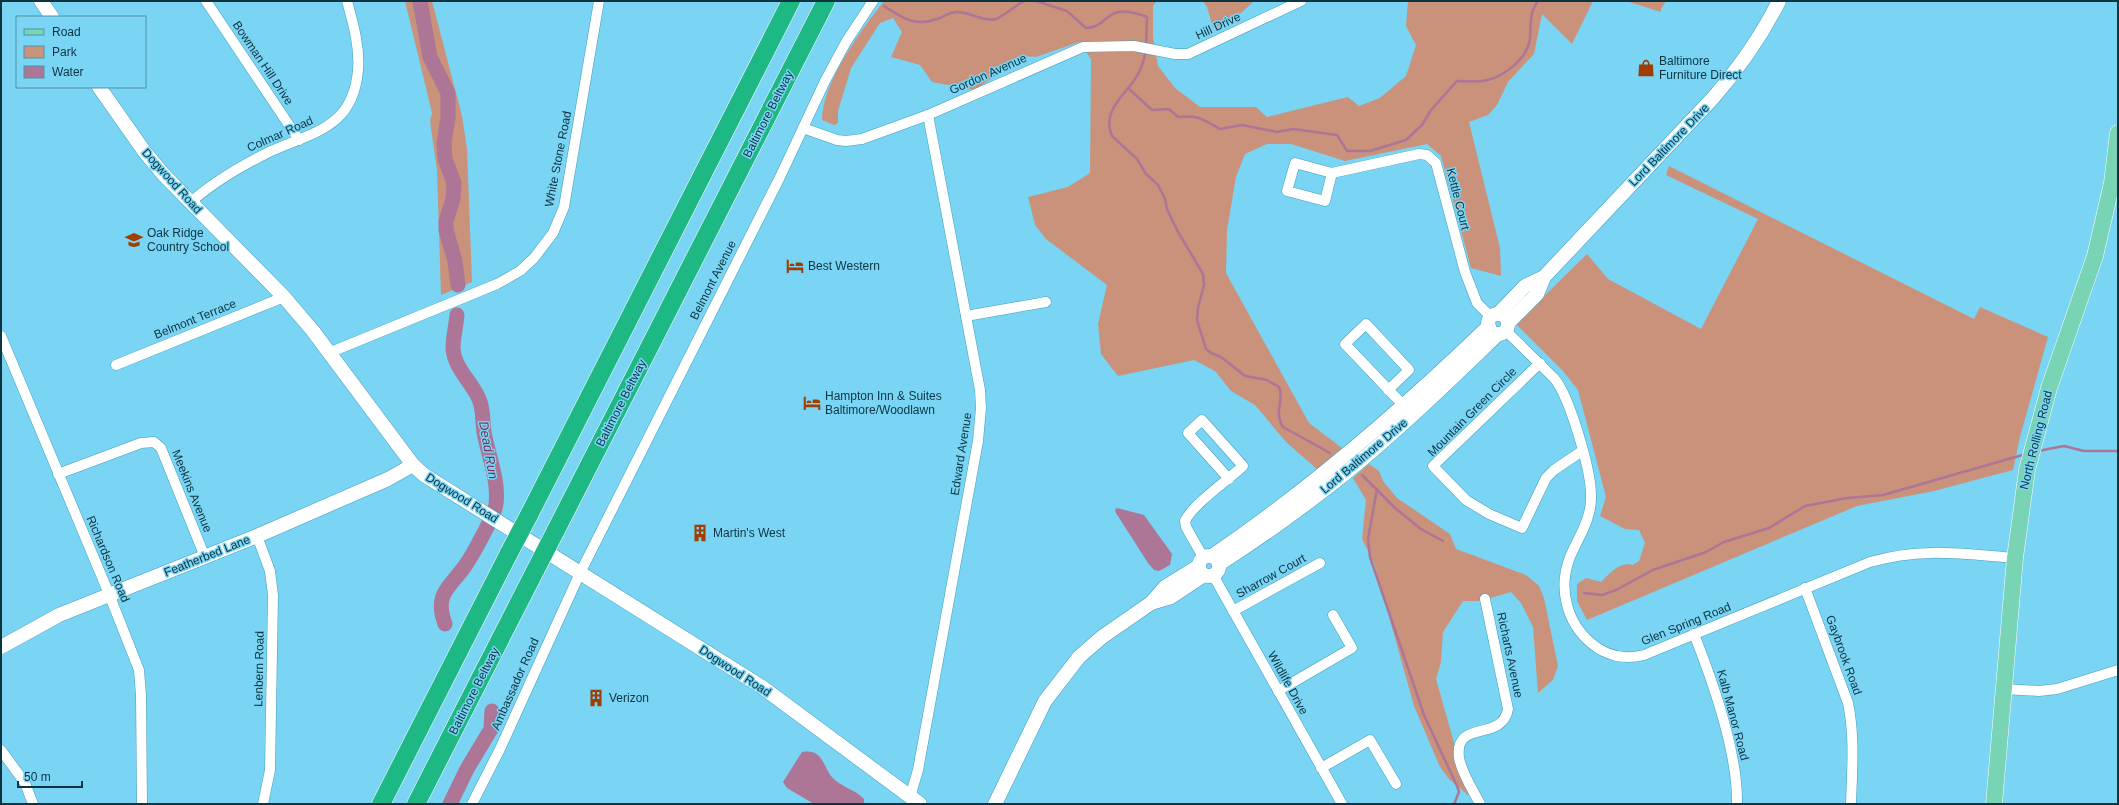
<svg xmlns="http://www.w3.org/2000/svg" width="2119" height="805" font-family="Arial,sans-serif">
<rect width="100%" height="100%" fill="#7ad4f4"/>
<!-- green -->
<g fill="#ca927b">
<polygon points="405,1 432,1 462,116 467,149 472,282 441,295 437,170 430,121 432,113"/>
<path d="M884 1H1157L1153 6V37L1158 66 1175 88 1200 107H1256L1267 117 1348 97 1359 106 1380 98 1406 76 1416 45 1406 26 1408 1H1593L1572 44 1542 14 1534 54 1508 82 1497 105 1488 115 1469 122 1500 248 1501 276 1471 268 1441 156 1427 144 1345 161 1291 144H1267L1245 154 1236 177 1227 230 1226 273 1309 423 1342 448 1317 469 1286 442 1255 405 1231 391 1215 371 1194 360 1118 376 1101 354 1098 324 1107 285 1046 239 1035 225 1028 197 1068 187 1090 173 1091 59 1079 42 1036 57 1023 56 975 90 932 82 920 65 891 57 902 32 893 18 880 23 851 68 838 111V123L834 125 822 120C822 83 861 30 884 1Z"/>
<polygon points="1203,1 1254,1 1229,24 1213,28 1207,7"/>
<polygon points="1626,1 1666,1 1661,9 1661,12"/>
<path d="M1669 166 1974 319 1980 307 2048 337 2020 437 2013 470 1934 491 1857 506 1587 620 1577 601V584L1586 578 1601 582C1610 573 1620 561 1633 565L1639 561 1645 543 1639 530 1625 529 1600 516 1606 497 1578 390 1562 370 1516 324 1587 254 1608 279 1701 329 1758 219 1666 175Z"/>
<polygon points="1369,464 1379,471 1383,481 1397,498 1450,534 1456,549 1526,575 1539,586 1544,598 1558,666 1553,680 1538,693 1533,627 1521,603 1511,592 1480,601 1463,601 1443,632 1441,662 1436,679 1469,796 1449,779 1440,767 1414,706 1374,563 1362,539 1366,500 1353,478"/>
</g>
<!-- water -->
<g fill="#ad7596">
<polygon points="1117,508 1144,515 1172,554 1170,565 1159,571 1154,570 1148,563 1116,513 1115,510"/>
<path d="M802 752C825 748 822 769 835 780 844 788 856 790 864 799V804H814L787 788 783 782Z"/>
</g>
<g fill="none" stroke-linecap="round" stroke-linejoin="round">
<!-- stream -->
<g stroke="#ad7596" stroke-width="2.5">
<path d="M1036 1 1067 11 1086 28C1110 28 1103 0 1147 17L1146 45"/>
<path d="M884 6C902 18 915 27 937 19 943 17 950 12 957 12 971 12 982 22 996 19 1002 17 1016 5 1024 1"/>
<path d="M1146 50C1144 61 1140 73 1133 82 1121 98 1102 113 1112 136L1137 159 1146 174 1158 185 1165 199 1167 209 1177 230 1203 274 1204 285 1198 308 1197 320 1206 349 1211 353 1221 357 1245 376 1267 380 1279 387C1285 399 1273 412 1283 427L1330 453"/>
<path d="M1128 88 1152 110 1169 109 1178 117C1199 115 1202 119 1220 129L1242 125 1277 132 1293 129 1337 135 1347 151H1370L1406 140 1422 125 1431 110 1457 81C1465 81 1474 82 1482 81 1501 79 1527 60 1530 39 1531 25 1529 13 1538 1"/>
<polyline points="2038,451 2064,446 2084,451 2118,451"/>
<polyline points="1362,475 1395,508 1421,529 1443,541"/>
<polyline points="1377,489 1368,539 1370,557 1424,715 1457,786 1459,792 1454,804"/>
<polyline points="1584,593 1602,595 1616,590 1653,570 1706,552 1724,542 1769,528 1805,506 1847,498 1883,495 2026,454"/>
</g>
<!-- river -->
<g stroke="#ad7596" stroke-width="15">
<polyline points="420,1 430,57 448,93 448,118 444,143 445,159 454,183 453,199 446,221 446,230 455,261 458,285"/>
<path d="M445 624C434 594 449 588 465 566 472 556 495 515 496 504 499 480 488 455 484 432 482 421 484 410 479 399 472 382 454 368 453 348 453 338 456 326 457 315"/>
<polyline points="450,804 467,769 491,729 492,711"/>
</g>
<!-- street casing -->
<g stroke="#439fbe" stroke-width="11">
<g id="street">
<polyline points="206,1 299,140"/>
<polyline points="803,128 837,140 846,141 862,139 928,115 1083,47 1134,46 1175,54 1188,54 1301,1"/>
<polyline points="1332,173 1325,201 1287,191 1295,163 1332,173 1419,154 1427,155 1436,163 1465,272 1477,303 1491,317"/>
<path d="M190 203C213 182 241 166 269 152 312 132 353 129 358 70 360 47 353 23 347 1"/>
<polyline points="966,316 1046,302"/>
<path d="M1506 331 1554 378C1570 397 1592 473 1591 498 1591 520 1578 538 1570 557 1558 587 1566 622 1591 643 1606 656 1625 660 1644 655L1870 562C1922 547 1962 554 2015 558"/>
<polyline points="1,336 109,594 139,670 141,695 142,804"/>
<polyline points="331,352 497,284 520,271 534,258 553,233 564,207 599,1"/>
<polyline points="1540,363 1433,466 1466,500 1489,514 1522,528 1546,478 1554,470 1582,451"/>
<polyline points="116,365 284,297"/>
<polyline points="1388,390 1409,370 1366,324 1345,344 1404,406"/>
<polyline points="58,474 141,443 154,442 161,448 205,557"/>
<polyline points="257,536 270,571 273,595 270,770 263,804"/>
<path d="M1203 557 1186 527 1185 521C1193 504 1228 480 1243 466L1202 420 1188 433 1229 479"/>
<polyline points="1213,575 1342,804"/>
<path d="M1805 588 1848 703C1855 737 1852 770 1851 804"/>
<polyline points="1233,611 1320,563"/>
<path d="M1694 634C1713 682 1738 753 1737 804"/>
<polyline points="2003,689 2039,691 2057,689 2118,670"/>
<polyline points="1278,691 1352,648 1333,615"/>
<polyline points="1,750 25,783 33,804"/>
<polyline points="1321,768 1370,740 1396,784"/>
<polyline points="910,797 918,770 978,441 981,408 980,390 928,115"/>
<polyline points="472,804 500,749 580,573 780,177 825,81 846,42 873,1"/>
<path d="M1480 804C1473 790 1462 774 1459 758 1454 718 1502 743 1508 709L1485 599"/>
</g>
</g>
<!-- secondary casing -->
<g stroke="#439fbe" stroke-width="15">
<g id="secondary">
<polyline points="41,1 52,17"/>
<polyline points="99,87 144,151 163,174 284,297 313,331 413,465 424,475 762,687 920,804"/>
<polyline points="1498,314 1525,286 1544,277"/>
<circle cx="1498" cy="324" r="10"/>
<path d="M1508 323 1537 294 1544 277 1713 98C1739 68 1761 37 1779 1"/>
<path d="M1212 556C1312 488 1402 410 1489 326"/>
<circle cx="1209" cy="566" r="10"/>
<path d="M1219 564C1263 536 1306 505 1347 472 1400 429 1449 381 1498 334"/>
<polyline points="1151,603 1171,597 1204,575"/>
<polyline points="1,647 59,615 257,536 388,479 413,465"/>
<polyline points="995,804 1045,701 1079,657 1102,637 1151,603 1165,587 1199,566"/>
</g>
</g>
<!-- primary casing -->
<g stroke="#fff" stroke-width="17">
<polyline id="primary" points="1994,804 2015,558 2027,470 2049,388 2095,256 2112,183 2118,133"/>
</g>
<!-- highway casing -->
<g stroke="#fff" stroke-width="19">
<g id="highway">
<polyline points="529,515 791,1"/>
<polyline points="555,532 826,1"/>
<polyline points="381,804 509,553"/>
<polyline points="416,804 536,569"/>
</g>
</g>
<!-- street -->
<use href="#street" stroke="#fff" stroke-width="10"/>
<!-- secondary -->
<use href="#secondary" stroke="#fff" stroke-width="14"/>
<!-- primary -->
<use href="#primary" stroke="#78d4b5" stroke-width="16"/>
<!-- highway -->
<use href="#highway" stroke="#1eb884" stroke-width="18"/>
<!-- highway-bridge casing -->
<g stroke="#fff" stroke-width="19" stroke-linecap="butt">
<g id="highway-bridge">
<polyline points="509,553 529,515"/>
<polyline points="536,569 555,532"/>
</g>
</g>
<!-- highway-bridge -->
<use href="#highway-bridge" stroke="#1eb884" stroke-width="18"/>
</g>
<!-- icons -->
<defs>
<g id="shop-bare" transform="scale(1.38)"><path d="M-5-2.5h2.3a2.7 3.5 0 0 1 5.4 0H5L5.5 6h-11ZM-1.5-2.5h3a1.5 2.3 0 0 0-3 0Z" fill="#a03d00" stroke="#7ad4f4" stroke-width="2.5" paint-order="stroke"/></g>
<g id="school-bare" transform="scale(1.38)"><path d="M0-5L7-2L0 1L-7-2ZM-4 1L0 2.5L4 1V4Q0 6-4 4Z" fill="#a03d00" stroke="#7ad4f4" stroke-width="2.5" paint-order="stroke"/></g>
<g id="hotel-bare" transform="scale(1.38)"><path d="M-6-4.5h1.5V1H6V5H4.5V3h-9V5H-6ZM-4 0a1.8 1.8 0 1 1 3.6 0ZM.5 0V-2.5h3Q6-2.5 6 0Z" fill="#a03d00" stroke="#7ad4f4" stroke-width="2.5" paint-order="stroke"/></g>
<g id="building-bare" transform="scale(1.38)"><path d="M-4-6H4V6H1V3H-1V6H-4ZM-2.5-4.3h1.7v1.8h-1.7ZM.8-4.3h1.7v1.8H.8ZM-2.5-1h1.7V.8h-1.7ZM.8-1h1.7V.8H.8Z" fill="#a03d00" stroke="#7ad4f4" stroke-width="2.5" paint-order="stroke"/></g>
</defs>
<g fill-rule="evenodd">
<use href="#shop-bare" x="1646" y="68"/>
<use href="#school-bare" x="134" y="240"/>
<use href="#hotel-bare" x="795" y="266"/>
<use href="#hotel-bare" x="812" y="403"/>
<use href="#building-bare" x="700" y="533"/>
<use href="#building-bare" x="596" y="698"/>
</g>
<g text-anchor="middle" stroke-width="3" stroke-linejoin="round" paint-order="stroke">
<!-- street labels -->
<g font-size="12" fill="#0c3441" stroke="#7ad4f4">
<text transform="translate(1218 26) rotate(-25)" y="4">Hill Drive</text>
<text transform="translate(263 63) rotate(56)" y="4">Bowman Hill Drive</text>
<text transform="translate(988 74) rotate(-24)" y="4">Gordon Avenue</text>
<text transform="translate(768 114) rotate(-63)" y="4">Baltimore Beltway</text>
<text transform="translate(280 134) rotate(-24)" y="4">Colmar Road</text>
<text transform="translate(1669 145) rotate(-46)" y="4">Lord Baltimore Drive</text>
<text transform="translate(558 159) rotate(-79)" y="4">White Stone Road</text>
<text transform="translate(172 181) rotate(48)" y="4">Dogwood Road</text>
<text transform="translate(1458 199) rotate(76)" y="4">Kettle Court</text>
<text transform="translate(713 280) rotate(-63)" y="4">Belmont Avenue</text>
<text transform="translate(195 319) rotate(-22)" y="4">Belmont Terrace</text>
<text transform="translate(621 403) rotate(-63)" y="4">Baltimore Beltway</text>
<text transform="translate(1472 412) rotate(-45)" y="4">Mountain Green Circle</text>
<text transform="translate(2036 440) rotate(-76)" y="4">North Rolling Road</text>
<text transform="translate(961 454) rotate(-81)" y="4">Edward Avenue</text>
<text transform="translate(1364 456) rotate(-40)" y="4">Lord Baltimore Drive</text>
<text transform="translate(192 491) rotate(68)" y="4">Meekins Avenue</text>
<text transform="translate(462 498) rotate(32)" y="4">Dogwood Road</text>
<text transform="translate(207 556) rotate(-22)" y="4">Featherbed Lane</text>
<text transform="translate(108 559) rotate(67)" y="4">Richardson Road</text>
<text transform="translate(1271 576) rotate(-29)" y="4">Sharrow Court</text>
<text transform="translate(1686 624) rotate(-22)" y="4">Glen Spring Road</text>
<text transform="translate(1510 655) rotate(78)" y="4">Richarts Avenue</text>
<text transform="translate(1844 655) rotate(70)" y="4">Gaybrook Road</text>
<text transform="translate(259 669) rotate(-89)" y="4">Lenbern Road</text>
<text transform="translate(735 671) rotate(33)" y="4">Dogwood Road</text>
<text transform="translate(1288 683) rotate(61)" y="4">Wildlife Drive</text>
<text transform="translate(515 684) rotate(-66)" y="4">Ambassador Road</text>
<text transform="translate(474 691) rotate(-63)" y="4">Baltimore Beltway</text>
<text transform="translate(1733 715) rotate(75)" y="4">Kalb Manor Road</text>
</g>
<!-- poi labels -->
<g font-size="12" fill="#0c3441" stroke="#7ad4f4" text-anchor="start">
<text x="1659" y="65">Baltimore<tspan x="1659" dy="14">Furniture Direct</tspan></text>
<text x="147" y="237">Oak Ridge<tspan x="147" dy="14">Country School</tspan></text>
<text x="808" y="270">Best Western</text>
<text x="825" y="400">Hampton Inn &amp; Suites<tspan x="825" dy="14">Baltimore/Woodlawn</tspan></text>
<text x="713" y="537">Martin's West</text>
<text x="609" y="702">Verizon</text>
</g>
<!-- water labels -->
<g font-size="13" font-style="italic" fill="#752f5c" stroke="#7ad4f4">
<text transform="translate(489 450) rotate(80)" y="5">Dead Run</text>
</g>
</g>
<!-- border -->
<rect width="2119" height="805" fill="none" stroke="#0c3441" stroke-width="4"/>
<!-- legend -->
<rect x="16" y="16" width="130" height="72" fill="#7ad4f4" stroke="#4e94ac"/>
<rect x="24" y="29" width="20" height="6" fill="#78d4b5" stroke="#4e94ac"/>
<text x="52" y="36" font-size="12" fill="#0c3441">Road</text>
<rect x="24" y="46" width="20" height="12" fill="#ca927b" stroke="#4e94ac"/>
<text x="52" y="56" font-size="12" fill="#0c3441">Park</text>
<rect x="24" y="66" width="20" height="12" fill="#ad7596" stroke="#4e94ac"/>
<text x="52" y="76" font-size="12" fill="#0c3441">Water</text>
<!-- scale -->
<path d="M18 781v6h64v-6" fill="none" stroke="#0c3441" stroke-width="2"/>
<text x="24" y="781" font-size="12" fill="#0c3441" stroke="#7ad4f4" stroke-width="3" paint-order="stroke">50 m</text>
</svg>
